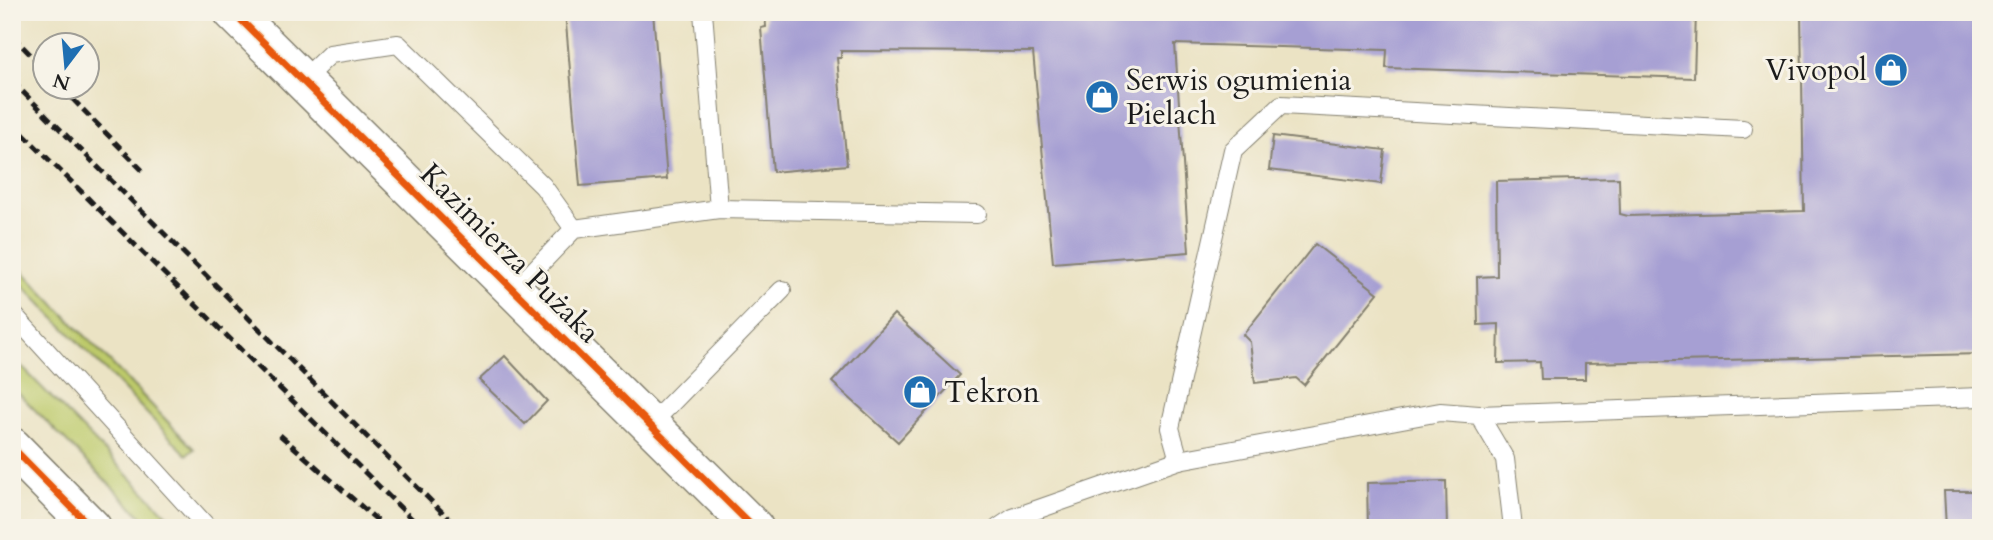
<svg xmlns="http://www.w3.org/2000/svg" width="1993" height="540" font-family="Cardo,serif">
<rect width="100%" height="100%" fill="#f7f3e8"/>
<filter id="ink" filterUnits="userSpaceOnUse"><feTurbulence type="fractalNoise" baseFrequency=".0143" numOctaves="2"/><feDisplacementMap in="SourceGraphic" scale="14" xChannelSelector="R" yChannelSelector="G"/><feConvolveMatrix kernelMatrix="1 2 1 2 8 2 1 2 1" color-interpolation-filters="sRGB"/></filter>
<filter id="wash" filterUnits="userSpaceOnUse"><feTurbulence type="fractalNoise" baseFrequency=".00686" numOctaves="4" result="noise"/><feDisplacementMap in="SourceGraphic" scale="28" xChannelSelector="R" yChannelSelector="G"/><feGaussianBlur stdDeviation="1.57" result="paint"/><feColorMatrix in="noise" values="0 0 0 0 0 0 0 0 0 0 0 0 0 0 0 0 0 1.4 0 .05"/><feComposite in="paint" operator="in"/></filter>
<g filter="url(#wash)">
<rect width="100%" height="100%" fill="#ebe3c4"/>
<!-- green -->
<g fill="#bdca6b" stroke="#6c7344" stroke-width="2">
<polygon points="12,260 194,449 187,455 12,274"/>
<polygon points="12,357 180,528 153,528 12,387"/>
</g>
<g id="blocks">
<!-- building -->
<g fill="#a69fd3">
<polygon points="565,12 653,12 667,179 580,186"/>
<polygon points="765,12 1696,12 1694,78 1386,68 1387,50 1175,44 1189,252 1053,263 1033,52 841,51 841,58 837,58 847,165 773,172 761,28 766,27"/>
<polygon points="1801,12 1981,12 1981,354 1585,363 1585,379 1541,379 1540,362 1498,363 1499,324 1478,325 1477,277 1497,276 1496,181 1619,178 1620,214 1628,216 1804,211"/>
<polygon points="1273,136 1385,150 1381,184 1269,170"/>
<polygon points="1315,244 1378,293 1304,385 1296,378 1255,383 1250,342 1243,335"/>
<polygon points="894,314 960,375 898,442 832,382"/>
<polygon points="505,356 547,401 525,424 479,380"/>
<polygon points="1446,481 1447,528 1368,528 1367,483"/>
<polygon points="1944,491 1981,491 1981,528 1946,528"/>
</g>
</g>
</g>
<g filter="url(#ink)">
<use href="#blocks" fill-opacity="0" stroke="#848070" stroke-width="2"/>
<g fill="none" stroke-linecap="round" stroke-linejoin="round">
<!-- lane casing -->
<g stroke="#848070" stroke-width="20">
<g id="lane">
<polyline points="703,12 719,209"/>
<polyline points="303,80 330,54 398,44 543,186 574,229"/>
<polyline points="515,290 574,229 719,209 977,214"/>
<polyline points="12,313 208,528"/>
<polyline points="1479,415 1981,397"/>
<polyline points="649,426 782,290"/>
<polyline points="1179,460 1170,428 1233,150 1281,105 1743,129"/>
<polyline points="998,528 1013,518 1179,460 1440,412 1479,415 1505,459 1513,528"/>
</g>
</g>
<!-- secondary casing -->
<g stroke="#848070" stroke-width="41">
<g id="secondary">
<polyline points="233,12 754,528"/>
<polyline points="12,447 92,528"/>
</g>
</g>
<!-- lane -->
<use href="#lane" stroke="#fff" stroke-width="18"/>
<!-- secondary -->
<use href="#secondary" stroke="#fff" stroke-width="38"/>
<!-- rail -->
<g stroke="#1c1c1c" stroke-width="5" stroke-dasharray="10 5" stroke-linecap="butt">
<polyline points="12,36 46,70"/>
<polyline points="12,81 458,528"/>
<polyline points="62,88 143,171"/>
<polyline points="12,123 421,528"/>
<polyline points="280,435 386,528"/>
</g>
<!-- cycleway casing -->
<g stroke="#f7f3e8" stroke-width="11">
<g id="cycleway">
<polyline points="233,12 754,528"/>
<polyline points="12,447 92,528"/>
</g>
</g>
<!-- cycleway -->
<use href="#cycleway" stroke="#e8590c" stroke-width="7"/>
</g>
</g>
<!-- icons -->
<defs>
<g id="shop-disc" transform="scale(1.75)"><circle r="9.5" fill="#1f6fb2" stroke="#f7f3e8"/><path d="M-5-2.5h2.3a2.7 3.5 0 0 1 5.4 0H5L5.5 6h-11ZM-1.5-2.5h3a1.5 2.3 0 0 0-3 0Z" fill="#fff"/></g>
</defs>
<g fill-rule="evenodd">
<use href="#shop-disc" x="1891" y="70"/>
<use href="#shop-disc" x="1102" y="97"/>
<use href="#shop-disc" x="920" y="392"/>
</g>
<g text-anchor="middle" stroke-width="6" stroke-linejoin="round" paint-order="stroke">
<!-- poi labels -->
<g font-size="30" fill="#1c1c1c" stroke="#f7f3e8" text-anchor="start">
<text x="1867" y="80" text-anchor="end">Vivopol</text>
<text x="1126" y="90">Serwis ogumienia<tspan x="1126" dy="34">Pielach</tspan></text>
<text x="944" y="402">Tekron</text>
</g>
<!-- street labels -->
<g font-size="30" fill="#1c1c1c" stroke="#f7f3e8">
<text transform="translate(510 253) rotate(45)" y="10">Kazimierza Pużaka</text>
</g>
</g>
<!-- margin -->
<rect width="1993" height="540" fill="none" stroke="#f7f3e8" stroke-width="42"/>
<!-- north arrow -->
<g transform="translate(66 66) rotate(196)"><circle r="33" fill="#f7f3e8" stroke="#9f9d96" stroke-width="2"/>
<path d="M0-5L12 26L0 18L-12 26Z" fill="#1f6fb2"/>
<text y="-10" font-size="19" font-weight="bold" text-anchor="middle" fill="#1c1c1c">N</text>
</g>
</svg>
